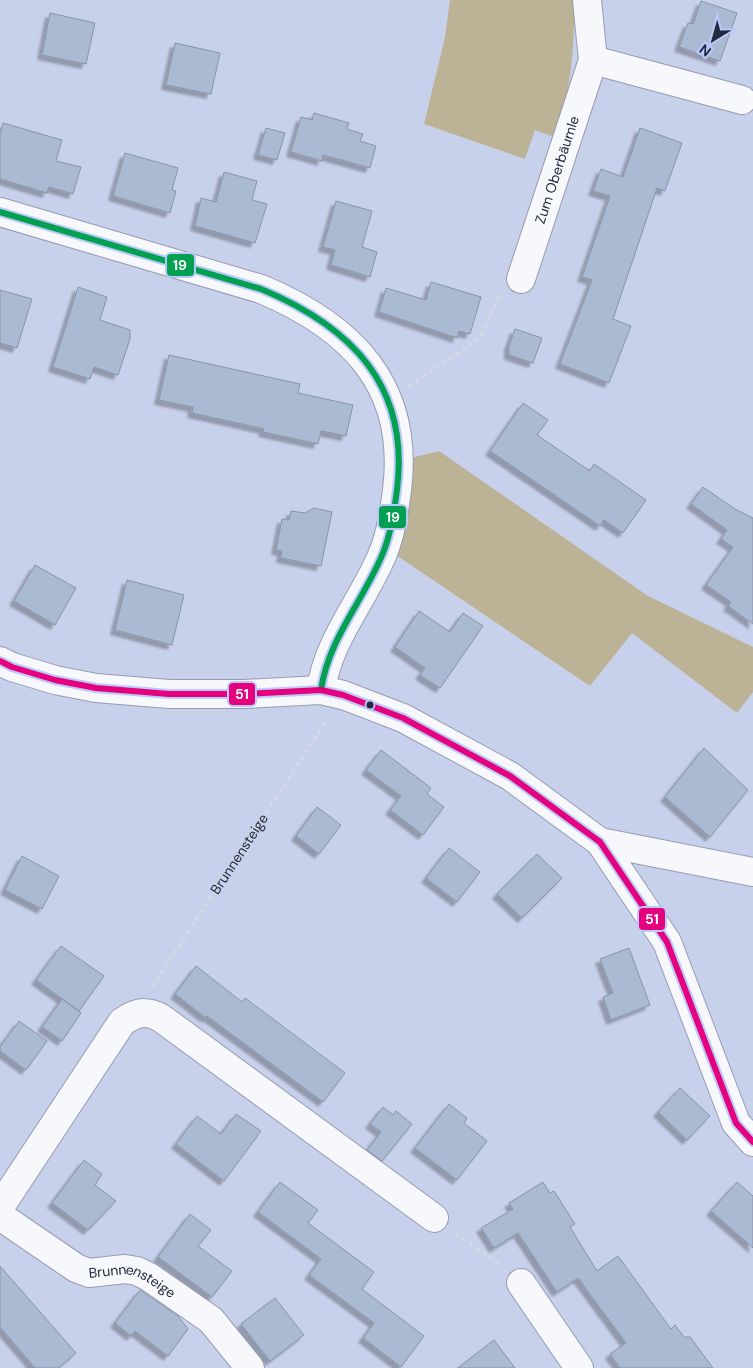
<svg xmlns="http://www.w3.org/2000/svg" width="753" height="1368" font-family="'DM Sans',sans-serif">
<defs>
<filter id="shadow"><feDropShadow dx="-4.5" dy="4.5" stdDeviation="1" flood-color="#0004"/></filter>
</defs>
<rect width="100%" height="100%" fill="#c8d1ec"/>
<!-- green -->
<g fill="#bcb295">
<path d="M450 0H574C575 51 570 88 557 138L535 130 525 159 424 124 445 37Z"/>
<polygon points="439,451 648,596 753,647 753,692 737,713 632,633 590,686 393,553 411,458"/>
</g>
<!-- building -->
<g fill="#abbad3" stroke="#8893a6" filter="url(#shadow)">
<polygon points="701,1 737,13 720,61 679,47 688,23 693,24"/>
<polygon points="50,13 95,23 86,64 42,55"/>
<polygon points="175,43 220,53 211,94 166,85"/>
<polygon points="314,113 349,123 347,129 363,134 360,141 376,146 370,168 323,155 322,161 291,152 301,117 312,120"/>
<polygon points="3,123 62,140 56,161 81,167 73,194 49,187 47,193 0,179 0,134"/>
<polygon points="266,128 285,133 277,160 258,155"/>
<polygon points="640,128 682,143 665,191 657,188 613,319 631,326 609,383 560,364 592,280 582,277 610,196 593,191 601,169 623,177"/>
<polygon points="125,153 178,168 172,190 176,191 170,213 113,196"/>
<polygon points="224,172 257,181 252,200 267,204 255,243 195,226 201,198 216,202"/>
<polygon points="336,201 372,211 362,247 377,252 370,277 331,265 335,250 323,247"/>
<polygon points="431,282 481,297 470,334 459,331 457,338 379,312 386,288 426,300"/>
<polygon points="78,287 107,297 100,320 130,330 130,339 118,375 94,367 90,379 53,367"/>
<polygon points="0,290 32,299 17,348 0,343"/>
<polygon points="515,329 542,338 533,363 509,355 509,346"/>
<polygon points="169,355 300,384 298,393 353,405 346,436 321,431 318,444 263,432 264,429 192,413 193,407 159,400"/>
<polygon points="523,403 548,420 537,435 590,471 594,464 646,500 623,533 604,520 600,526 490,451"/>
<polygon points="703,487 735,509 753,518 753,624 728,606 731,602 706,585 733,547 721,539 727,530 691,504"/>
<polygon points="314,508 332,512 321,566 281,558 282,551 276,550 282,519 289,520 291,511 305,513"/>
<polygon points="35,565 76,588 55,625 14,601"/>
<polygon points="127,580 184,595 172,645 115,630"/>
<polygon points="419,611 450,632 463,613 483,626 440,688 420,675 425,668 395,647"/>
<polygon points="704,748 748,790 710,837 665,797"/>
<polygon points="381,750 431,788 427,794 444,807 423,835 390,810 401,796 366,770"/>
<polygon points="317,807 341,825 319,854 296,836"/>
<polygon points="449,848 480,872 457,902 426,878"/>
<polygon points="537,854 562,878 522,918 497,894"/>
<polygon points="22,856 59,876 42,909 5,890"/>
<polygon points="61,946 104,976 79,1011 36,980"/>
<polygon points="629,948 650,1005 611,1020 603,997 613,993 600,959"/>
<polygon points="196,966 242,1002 245,998 345,1073 323,1102 207,1016 206,1018 175,994"/>
<polygon points="62,999 81,1013 62,1041 42,1027"/>
<polygon points="19,1021 47,1041 26,1070 0,1051 0,1047"/>
<polygon points="680,1088 710,1116 687,1140 658,1112"/>
<polygon points="449,1104 467,1118 464,1123 487,1141 457,1180 415,1148"/>
<polygon points="383,1107 393,1115 396,1111 412,1124 382,1161 367,1150 381,1132 370,1124"/>
<polygon points="236,1114 261,1131 224,1181 176,1144 197,1116 221,1134"/>
<polygon points="84,1160 102,1174 95,1185 116,1201 88,1230 52,1203"/>
<polygon points="280,1182 318,1210 308,1223 374,1272 362,1289 424,1336 401,1367 363,1338 374,1323 309,1275 321,1259 258,1212"/>
<polygon points="543,1182 550,1193 554,1191 575,1224 570,1227 597,1271 618,1256 671,1329 675,1325 684,1337 690,1337 713,1368 620,1368 610,1354 626,1343 578,1278 557,1292 518,1233 494,1248 481,1228 513,1209 509,1203"/>
<polygon points="737,1182 753,1196 753,1248 711,1211"/>
<polygon points="190,1214 211,1230 198,1246 232,1271 212,1297 158,1257"/>
<polygon points="0,1266 76,1353 58,1368 35,1368 0,1327"/>
<polygon points="140,1290 178,1316 188,1329 168,1356 135,1331 131,1336 115,1323"/>
<polygon points="275,1298 304,1335 270,1361 241,1324"/>
<polygon points="494,1340 515,1368 458,1368"/>
</g>
<g fill="none" stroke-linecap="round" stroke-linejoin="round">
<!-- minor casing -->
<g stroke="#959cb1" stroke-width="30">
<g id="minor">
<polyline points="593,60 742,100"/>
<path d="M0 212 261 289C352 327 410 386 397 490 394 512 391 533 383 553 364 600 328 639 321 690"/>
<path id="s2" d="M521 279 593 60 587 0"/>
<polyline points="0,661 12,667 55,680 96,688 169,694 244,694 321,690 343,695 403,718 510,776 600,842 667,942 736,1123 753,1142"/>
<polyline points="600,842 753,872"/>
<path d="M0 1207 122 1022C137 1012 145 1010 161 1018L434 1218"/>
<path id="s3" d="M0 1216 76 1268 89 1273 125 1269 137 1271 149 1277 211 1320 250 1368"/>
<polyline points="521,1283 579,1368"/>
</g>
</g>
<!-- path -->
<g stroke="#d6d9e1" stroke-width="3" stroke-dasharray="4 4" stroke-linecap="butt">
<polyline points="409,386 476,341 482,334 500,294"/>
<path id="s1" d="M152 987 328 718"/>
<polyline points="456,1234 502,1266"/>
</g>
<!-- minor -->
<use href="#minor" stroke="#f7f8fc" stroke-width="28"/>
<!-- bus-1 casing -->
<g stroke="#b9c9fb" stroke-width="10">
<path id="bus-1" d="M0 212 261 289C352 327 410 386 397 490 394 512 391 533 383 553 364 600 328 639 321 690"/>
</g>
<!-- bus-2 casing -->
<g stroke="#b9c9fb" stroke-width="10">
<polyline id="bus-2" points="0,661 12,667 55,680 96,688 169,694 244,694 321,690 343,695 403,718 510,776 600,842 667,942 736,1123 753,1142"/>
</g>
<!-- bus-1 -->
<use href="#bus-1" stroke="#02a050" stroke-width="6"/>
<!-- bus-2 -->
<use href="#bus-2" stroke="#e5007d" stroke-width="6"/>
</g>
<!-- markers -->
<circle fill="#242a3d" stroke="#b9c9fb" stroke-width="2" cx="370" cy="705" r="4.5"/>
<g text-anchor="middle" stroke-width="5" stroke-linejoin="round" paint-order="stroke">
<!-- street labels -->
<g font-size="14" fill="#242a3d" stroke="#b9c9fb">
<text dy="5" stroke="none"><textPath href="#s2" startOffset="115">Zum Oberbäumle</textPath></text>
<text dy="5" stroke="none"><textPath href="#s1" startOffset="159">Brunnensteige</textPath></text>
<text dy="5" stroke="none"><textPath href="#s3" startOffset="152">Brunnensteige</textPath></text>
</g>
</g>
<g stroke="#b9c9fb" stroke-width="2">
<rect x="166" y="253" width="29" height="24" rx="5" fill="#02a050"/>
<rect x="378" y="505" width="29" height="24" rx="5" fill="#02a050"/>
<rect x="228" y="682" width="28" height="24" rx="5" fill="#e5007d"/>
<rect x="638" y="907" width="28" height="24" rx="5" fill="#e5007d"/>
</g>
<g font-size="14" text-anchor="middle" font-weight="bold" fill="#fff">
<text x="180" y="270">19</text>
<text x="393" y="522">19</text>
<text x="242" y="699">51</text>
<text x="652" y="924">51</text>
</g>
<!-- north arrow -->
<g transform="translate(713 40) rotate(217)" stroke="#b9c9fb" stroke-width="4" paint-order="stroke">
<path d="M0-4L9 19L0 12L-9 19Z" fill="#242a3d"/>
<text y="-8" font-size="14" font-weight="bold" text-anchor="middle" fill="#242a3d">N</text>
</g>
</svg>
